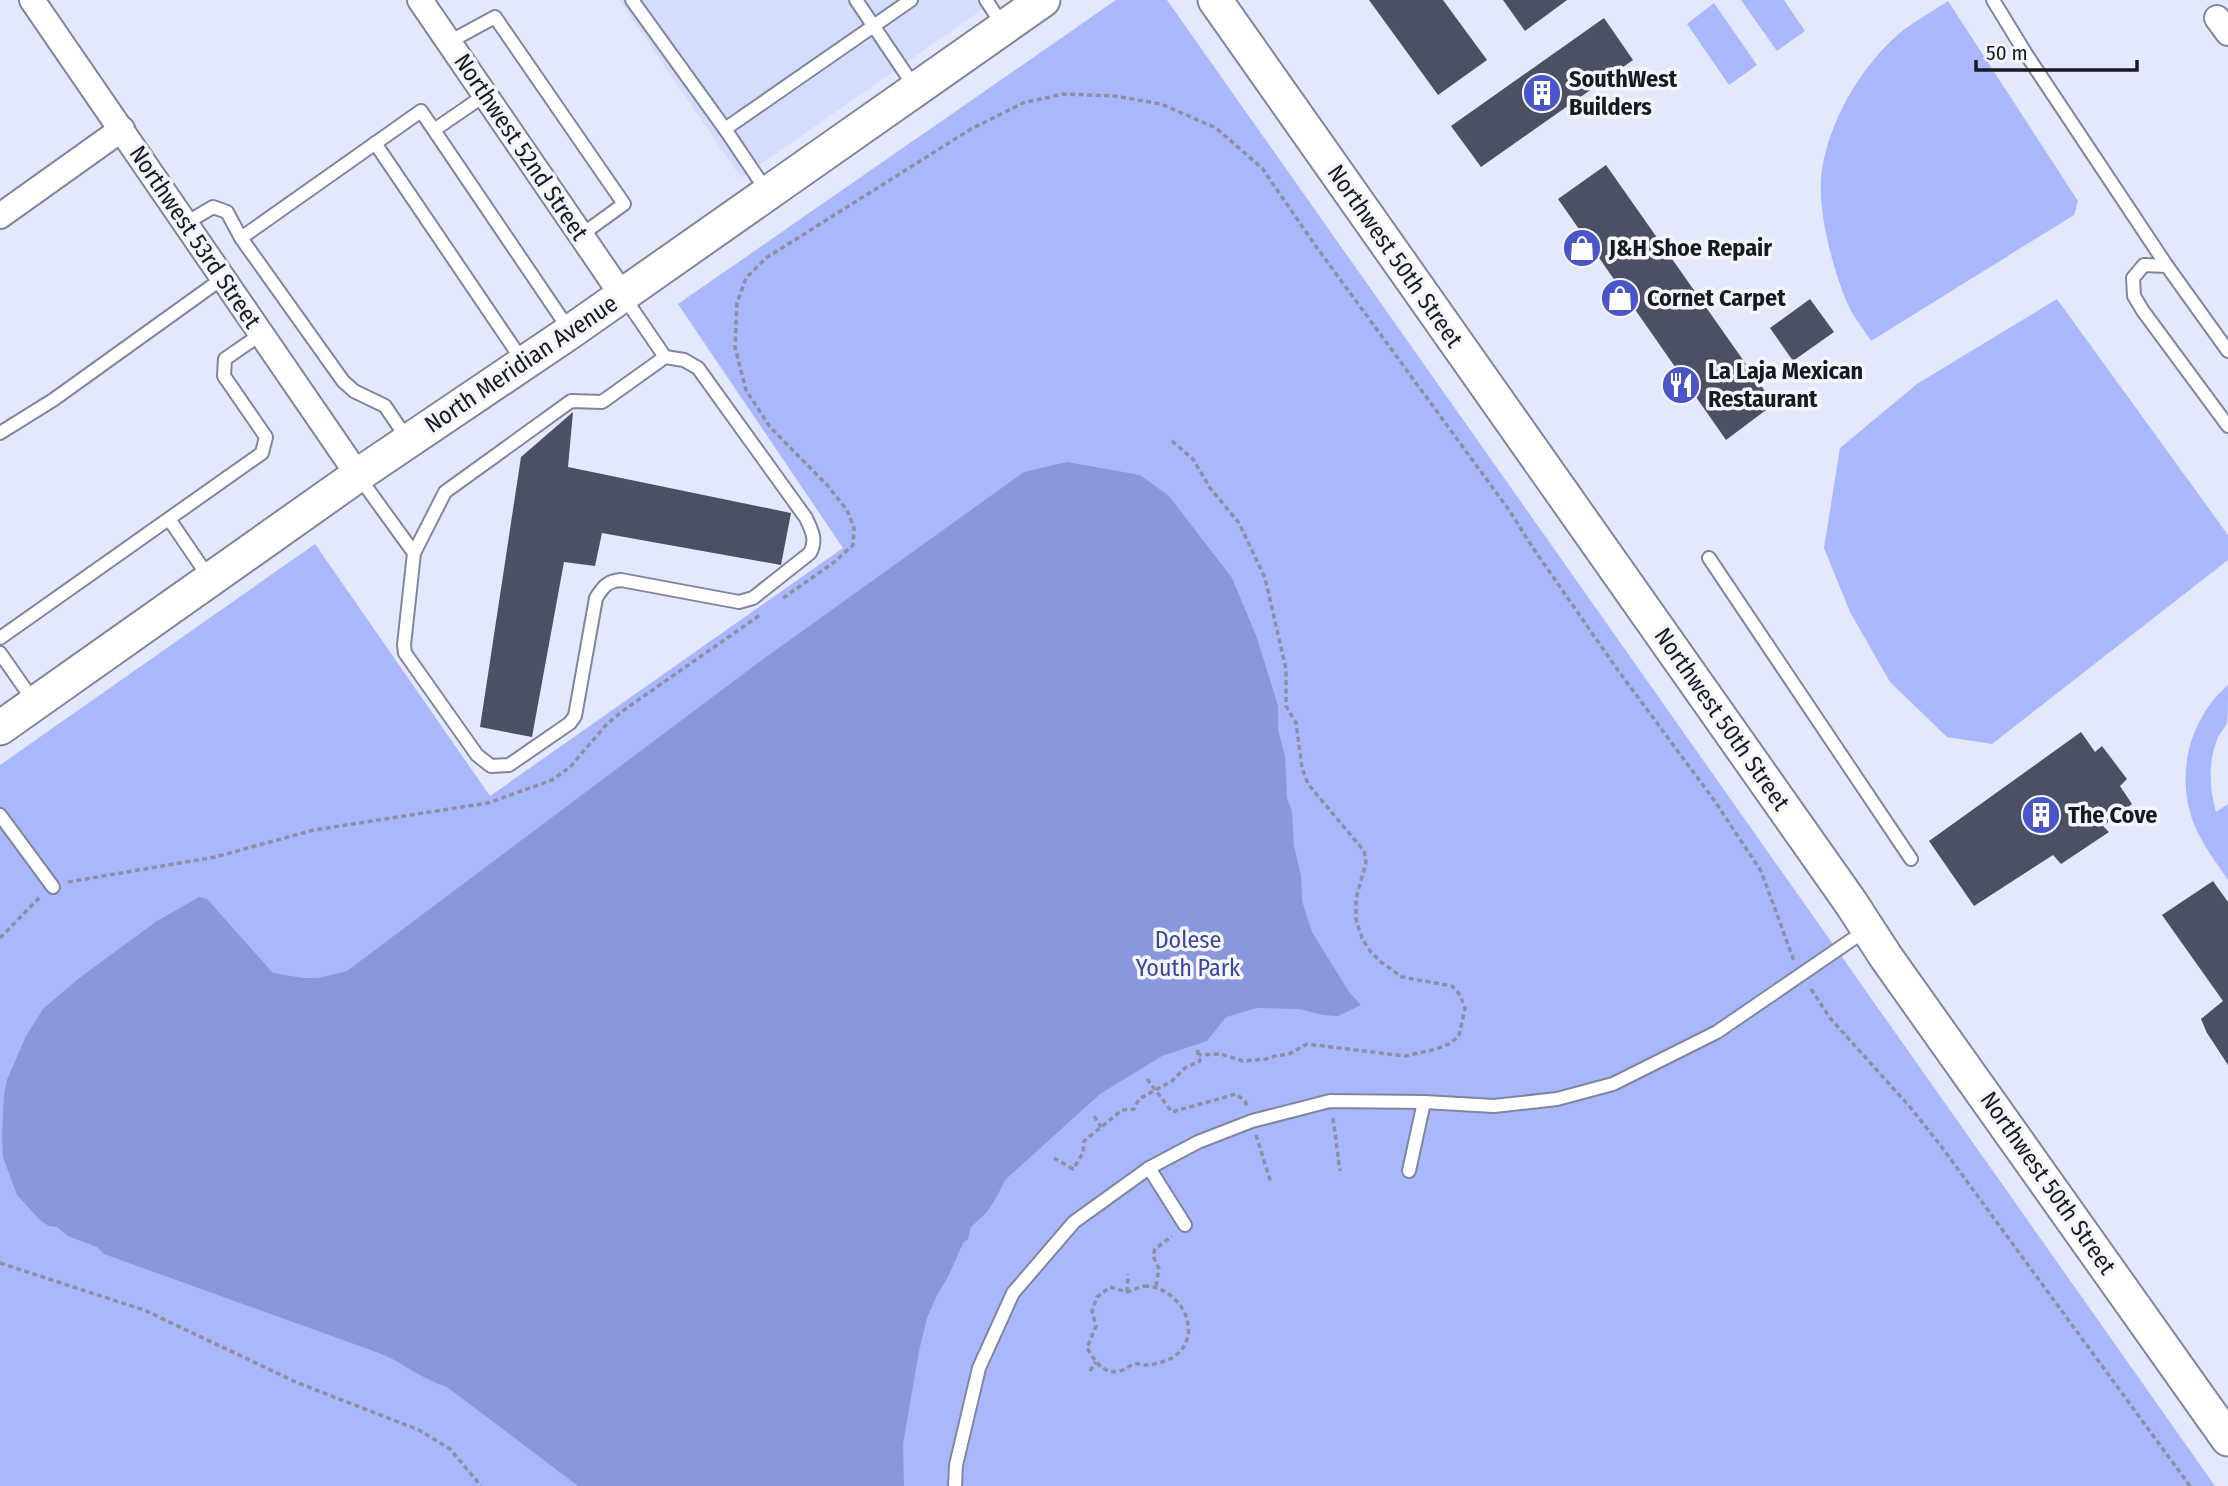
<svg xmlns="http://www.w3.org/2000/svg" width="2228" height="1486" font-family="'Fira Sans Condensed',sans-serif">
<rect width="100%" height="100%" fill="#e3e8fd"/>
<!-- built -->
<polygon fill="#d5ddfe" points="619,0 996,0 741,178"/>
<!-- green -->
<g fill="#a9b7fc">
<polygon points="1116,0 1167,0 2215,1486 0,1486 0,765 315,544 490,796 843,548 678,304"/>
<polygon points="1741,0 1784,0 1805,31 1777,51"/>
<path d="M1948 1 2078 201 2074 215 1871 341C1864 329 1854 318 1848 305 1833 270 1816 208 1822 170 1829 123 1857 74 1891 41 1907 25 1929 14 1948 1Z"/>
<polygon points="1714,3 1757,65 1729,85 1687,24"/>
<polygon points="2057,299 2228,535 2228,560 1992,744 1947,737 1890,682 1850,612 1824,548 1840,448 1917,384"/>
<path d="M2228 685C2228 696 2228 713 2227 723 2225 728 2221 732 2218 737 2208 761 2209 787 2216 812L2228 804V880C2216 862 2202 844 2194 824 2175 775 2189 719 2228 685Z"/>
</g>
<!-- water -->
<path fill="#8997dd" d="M1067 462 1140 475 1169 496 1232 578 1257 638 1278 706V730L1285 756 1287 798 1292 812 1294 846 1301 875 1302 901 1312 932 1349 992 1361 1005 1338 1016 1323 1015 1299 1009 1257 1008 1226 1017 1207 1041 1162 1056 1100 1094 1005 1180 996 1198 987 1212 971 1227 968 1239 963 1243 948 1277 937 1295 927 1318 919 1351 903 1444 904 1486H578L447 1387C429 1381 414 1372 398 1362 386 1355 370 1350 357 1345L104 1254 97 1247 68 1236 57 1227 49 1226 40 1220 17 1195 3 1157 2 1136 4 1094 7 1080 26 1036 43 1009 78 979 157 921 199 897 207 899 273 973 303 978H318L347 971 762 660 1024 472Z"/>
<!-- building -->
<g fill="#4b5065">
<polygon points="1369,0 1443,0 1487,60 1438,95"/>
<polygon points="1503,0 1567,0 1525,31"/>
<polygon points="1604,18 1633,60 1481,167 1451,126"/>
<polygon points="1606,165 1774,404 1726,440 1558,199"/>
<polygon points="1810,299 1834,332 1793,361 1770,328"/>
<polygon points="573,412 568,467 791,513 781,565 602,533 595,566 564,562 532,737 480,727 521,457"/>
<polygon points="2081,732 2095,752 2102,746 2127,779 2120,786 2132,804 2103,826 2109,832 2061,864 2053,855 1974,906 1929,841"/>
<polygon points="2213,881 2228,902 2228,1065 2207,1033 2201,1019 2223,1001 2162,915"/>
</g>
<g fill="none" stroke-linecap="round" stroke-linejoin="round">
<!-- lane casing -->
<g stroke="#80869d" stroke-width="16">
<g id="lane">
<polyline points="632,0 725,129 911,0"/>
<polyline points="856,0 916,89"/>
<polyline points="986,0 1004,27"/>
<polyline points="1993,0 2026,54 2167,266"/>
<polyline points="449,42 495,17 624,204 581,235"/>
<polyline points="725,129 768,193"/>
<polyline points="434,130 485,95"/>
<polyline points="375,143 524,363"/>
<polyline points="186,223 213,207 227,212 241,238 343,381 354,391 385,406 408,440"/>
<polyline points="241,238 421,111 570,331"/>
<polyline points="624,297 665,357"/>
<polyline points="2228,351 2167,266 2144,265 2133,278 2134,296 2143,311 2228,426"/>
<polyline points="0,433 53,400 223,278"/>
<path d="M359 477 414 553 404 645 405 653 477 755 491 766 509 765 570 723 575 716 596 598C603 587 607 581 621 580L739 602 753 598 810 553C817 540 812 531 806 518L698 368 684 360 665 357 602 402 571 401 445 492 414 553"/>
<polyline points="169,519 210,579"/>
<polyline points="1709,558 1911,859"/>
<polyline points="0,638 262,453 266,437 224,376 225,359 261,334"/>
<polyline points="0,653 35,703"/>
<polyline points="0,815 53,887"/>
<polyline points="1149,1168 1185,1225"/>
<polyline points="1409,1171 1424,1102"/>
<polyline points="955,1486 956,1465 979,1368 1013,1293 1074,1222 1149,1168 1198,1142 1252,1121 1330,1101 1424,1102 1494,1106 1557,1099 1613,1084 1717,1032 1866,930"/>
</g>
</g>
<!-- street casing -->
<g stroke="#80869d" stroke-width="28">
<g id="street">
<polyline points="32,0 358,475"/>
<polyline points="420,0 622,295"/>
<polyline points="2217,18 2228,33"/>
<polyline points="0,216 122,129"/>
</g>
</g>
<!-- secondary casing -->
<g stroke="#80869d" stroke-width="37">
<g id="secondary">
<polyline points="1215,0 1851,903 1886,957 2228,1439"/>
<polyline points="0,728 358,475 570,332 1043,0"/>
</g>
</g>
<!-- path -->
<g stroke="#8d90a0" stroke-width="3.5" stroke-dasharray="5 3.5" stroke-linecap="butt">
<polyline points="1172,441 1193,459 1210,488 1239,523 1265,578 1286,669 1286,706 1296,723 1302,768 1308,784 1364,851 1366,863 1356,898 1356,920 1362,938 1370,951 1381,962 1402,977 1452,986 1460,995 1465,1008 1459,1036 1449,1044 1436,1049 1405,1056 1307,1044 1289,1054 1275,1056 1266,1059 1243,1061 1221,1054 1199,1055"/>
<polyline points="783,598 833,563 853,545 854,528 847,510 828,486 770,427 746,390 735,347 737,303 746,278 766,258 971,129 1023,103 1063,94 1115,96 1161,104 1216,128 1262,168 1315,245 1509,510 1533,548 1617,669 1714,800 1761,871 1794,961"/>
<polyline points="68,882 215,857 314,830 488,803 552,780 570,767 606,725 621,712 760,615"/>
<polyline points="0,938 40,897"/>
<polyline points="1811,989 1830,1018 1910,1107 1941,1146 2190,1486"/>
<polyline points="1147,1079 1172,1112 1236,1094 1245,1101 1248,1108"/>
<polyline points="1094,1116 1101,1127"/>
<polyline points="1333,1118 1340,1171"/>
<polyline points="1256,1135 1271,1183"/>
<polyline points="1054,1158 1073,1169 1083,1153 1084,1141 1122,1110 1134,1109 1139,1099 1172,1081 1185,1068 1200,1061 1197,1049"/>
<polyline points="0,1263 144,1310 298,1383 419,1430 450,1449 481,1486"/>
<path d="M1144 1286C1181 1286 1207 1336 1172 1358 1164 1362 1154 1365 1145 1365 1142 1365 1138 1363 1135 1364 1133 1364 1126 1368 1125 1369 1106 1378 1096 1363 1087 1348L1096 1326 1092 1311 1097 1297 1110 1287 1127 1292Z"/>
<polyline points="1156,1286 1159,1269 1153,1256 1155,1249 1172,1236"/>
<polyline points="1127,1292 1128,1274"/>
<polyline points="1090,1371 1096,1362"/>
</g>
<!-- lane -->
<use href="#lane" stroke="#fff" stroke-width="12"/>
<!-- street -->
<use href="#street" stroke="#fff" stroke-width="24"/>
<!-- secondary -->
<use href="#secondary" stroke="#fff" stroke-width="33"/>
</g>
<!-- icons -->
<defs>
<g id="building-disc" transform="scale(2.0125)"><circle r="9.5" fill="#4b55ca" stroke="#f5f6fb"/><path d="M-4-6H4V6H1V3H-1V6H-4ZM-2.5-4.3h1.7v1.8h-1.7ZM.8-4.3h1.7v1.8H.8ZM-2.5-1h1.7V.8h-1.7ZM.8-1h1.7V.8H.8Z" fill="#fff"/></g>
<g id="shop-disc" transform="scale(2.0125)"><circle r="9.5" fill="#4b55ca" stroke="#f5f6fb"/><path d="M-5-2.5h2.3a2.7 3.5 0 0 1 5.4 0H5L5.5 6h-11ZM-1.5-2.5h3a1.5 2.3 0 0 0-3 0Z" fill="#fff"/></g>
<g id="restaurant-disc" transform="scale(2.0125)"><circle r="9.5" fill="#4b55ca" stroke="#f5f6fb"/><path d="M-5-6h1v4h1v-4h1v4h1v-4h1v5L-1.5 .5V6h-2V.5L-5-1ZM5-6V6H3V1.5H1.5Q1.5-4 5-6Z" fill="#fff"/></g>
</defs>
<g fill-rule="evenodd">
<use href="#building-disc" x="1542" y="93"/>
<use href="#shop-disc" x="1582" y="248"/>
<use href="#shop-disc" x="1620" y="298"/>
<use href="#restaurant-disc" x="1681" y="385"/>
<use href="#building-disc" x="2041" y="815"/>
</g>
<g text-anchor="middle" stroke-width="7" stroke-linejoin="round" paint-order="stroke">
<!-- poi labels -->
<g font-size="24" font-weight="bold" fill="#181a23" stroke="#f5f6fb" text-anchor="start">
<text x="1569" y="87">SouthWest<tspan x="1569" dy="28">Builders</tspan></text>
<text x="1609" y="256">J&amp;H Shoe Repair</text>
<text x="1647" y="306">Cornet Carpet</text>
<text x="1708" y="379">La Laja Mexican<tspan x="1708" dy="28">Restaurant</tspan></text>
<text x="2068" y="823">The Cove</text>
</g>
<!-- street labels -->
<g font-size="24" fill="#181a23" stroke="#f5f6fb">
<text transform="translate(521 147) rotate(56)" y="8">Northwest 52nd Street</text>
<text transform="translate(195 237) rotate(56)" y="8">Northwest 53rd Street</text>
<text transform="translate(1395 256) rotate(55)" y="8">Northwest 50th Street</text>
<text transform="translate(521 364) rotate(-34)" y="8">North Meridian Avenue</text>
<text transform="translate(1722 719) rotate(55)" y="8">Northwest 50th Street</text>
<text transform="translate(2048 1183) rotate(55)" y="8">Northwest 50th Street</text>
</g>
<!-- park labels -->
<g font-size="24" fill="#3d479a" stroke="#f5f6fb">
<text x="1188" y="948">Dolese<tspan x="1188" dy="28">Youth Park</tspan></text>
</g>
</g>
<!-- scale -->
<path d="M1976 60v10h161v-10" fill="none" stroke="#181a23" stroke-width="3.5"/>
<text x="1986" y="60" font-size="21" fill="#181a23" stroke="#f5f6fb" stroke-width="5" paint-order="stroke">50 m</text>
</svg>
